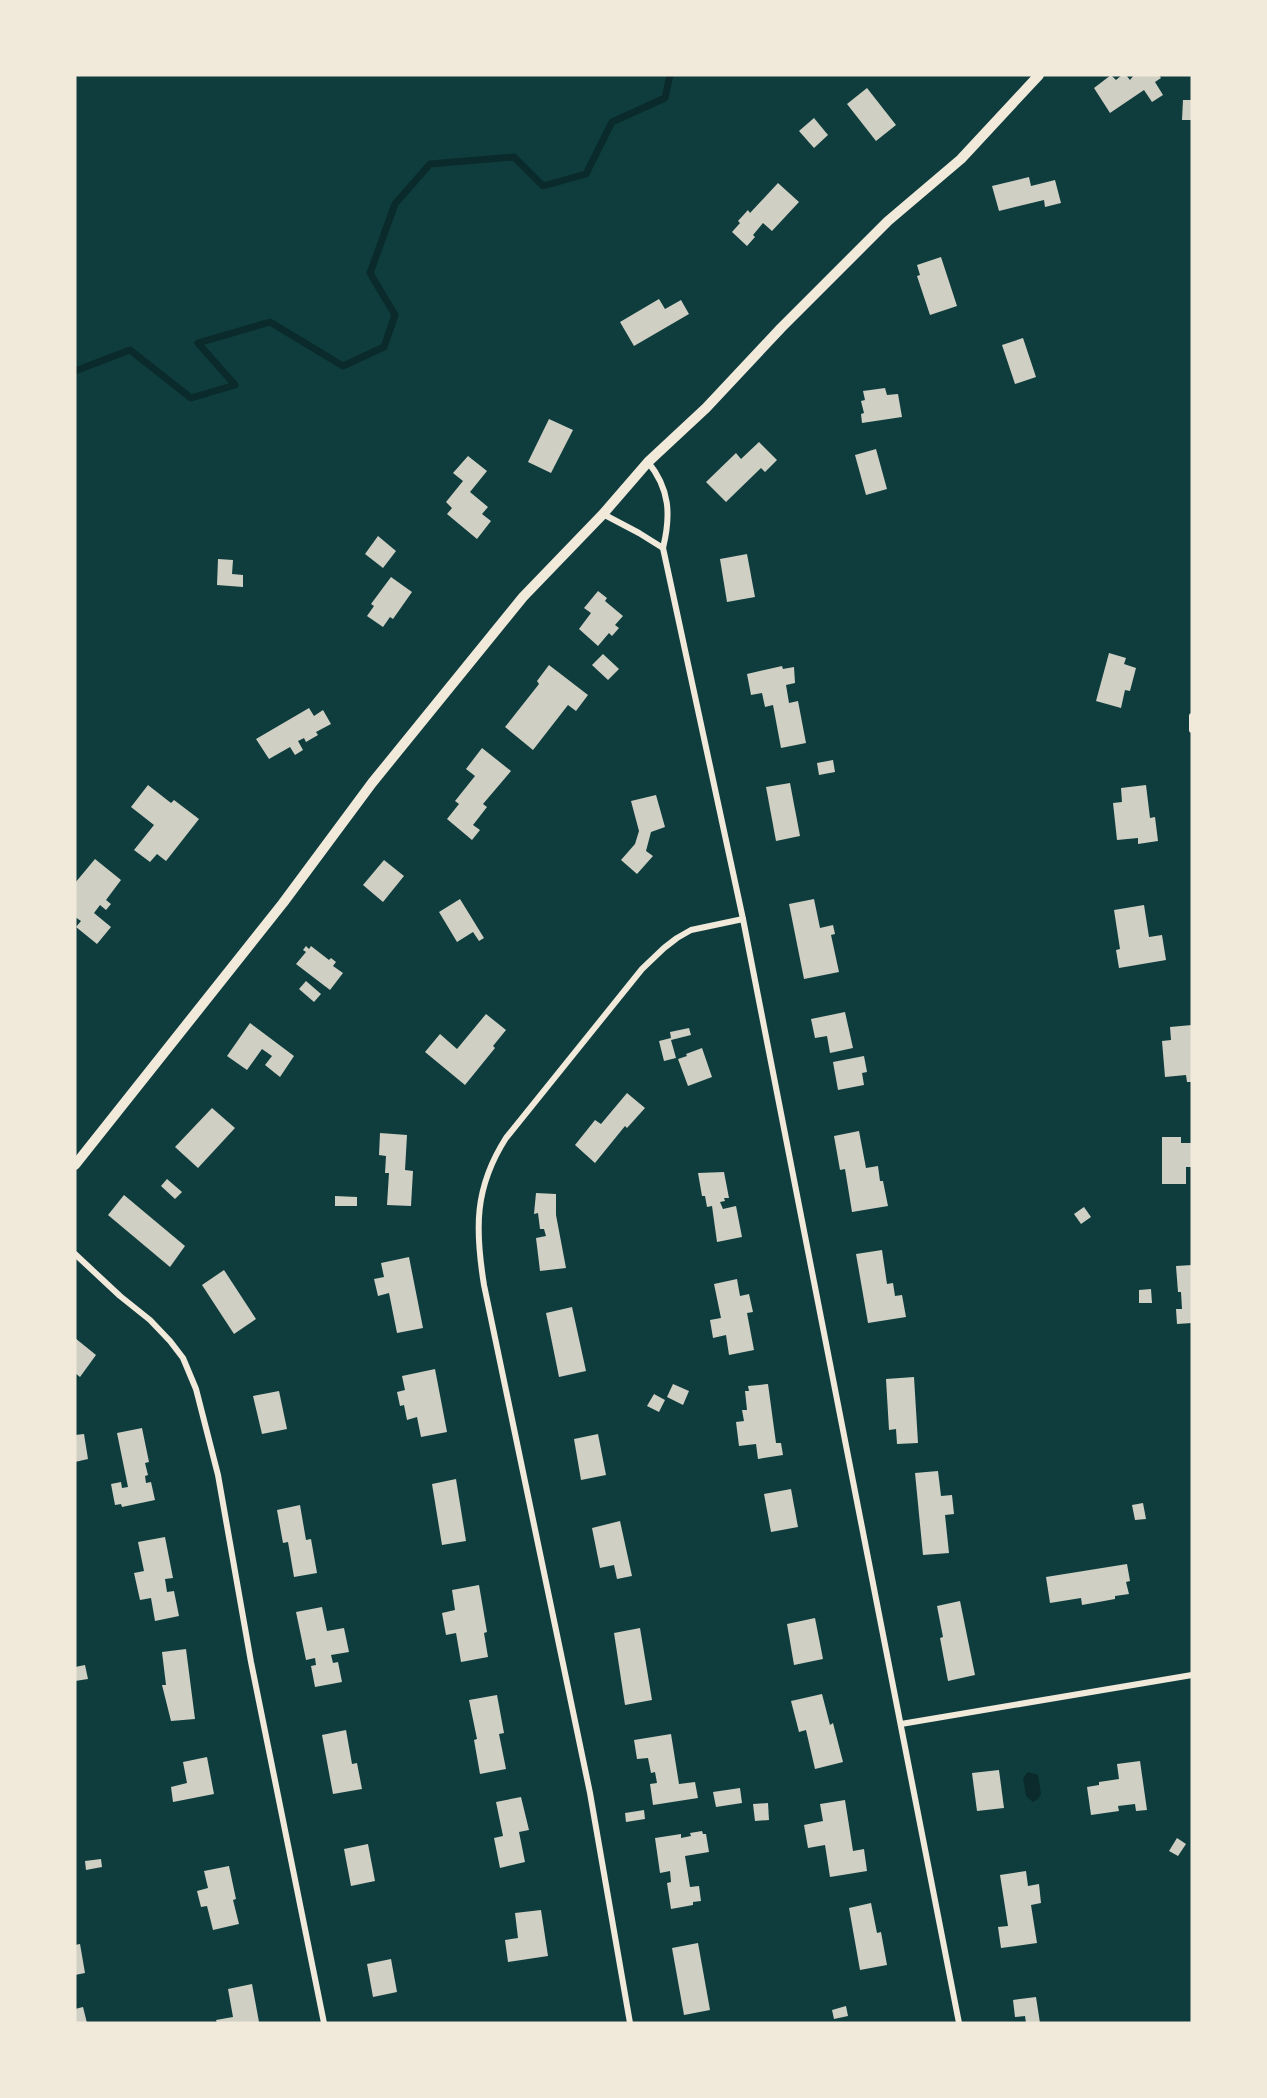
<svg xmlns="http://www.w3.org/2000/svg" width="1267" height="2098" font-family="Signika,sans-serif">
<rect width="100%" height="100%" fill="#0f3d3e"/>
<!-- water -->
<polygon fill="#0a2a2b" points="1028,1772 1038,1775 1041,1794 1038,1799 1033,1802 1026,1796 1023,1778"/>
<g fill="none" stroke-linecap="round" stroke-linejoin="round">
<!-- stream -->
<polyline stroke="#0a2a2b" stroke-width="7" points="75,371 130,350 191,398 235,385 198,343 270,322 343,366 384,347 395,315 370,273 395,204 430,164 514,157 543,186 586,174 612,122 665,98 670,75"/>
</g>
<!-- building -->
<g fill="#cfcfc3">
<polygon points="1111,75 1116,80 1122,75 1126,75 1130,80 1134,75 1159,75 1161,78 1155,82 1163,95 1152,102 1144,90 1110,113 1094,88"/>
<polygon points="867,88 896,125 876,141 847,104"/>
<polygon points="1183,100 1192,100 1192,120 1182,120"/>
<polygon points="814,118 828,135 814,148 799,131"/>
<polygon points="1029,177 1031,186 1055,180 1061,203 1045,207 1044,200 999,211 992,186"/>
<polygon points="778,183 799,202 772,231 763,223 753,235 755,237 747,246 732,232 740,223 738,221 748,210 750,213"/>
<polygon points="941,257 957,306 930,315 917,276 920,275 917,265"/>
<polygon points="659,299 665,309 681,300 689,314 634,346 620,322"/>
<polygon points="1023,338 1036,377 1015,384 1002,345"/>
<polygon points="885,388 887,395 898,394 902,417 862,423 861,414 864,413 861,401 865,400 863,391"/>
<polygon points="549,419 573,430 551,473 528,462"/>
<polygon points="759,442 777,460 765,472 761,468 726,502 706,482 736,453 741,459"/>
<polygon points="876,449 887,489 866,495 855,455"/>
<polygon points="468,456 487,471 470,492 488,507 482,514 491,521 477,539 447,514 452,508 446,502 463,481 453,473"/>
<polygon points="378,536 396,551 383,568 365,554"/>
<polygon points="747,554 755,597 727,602 720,559"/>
<polygon points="218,559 233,560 232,574 243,575 243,587 217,585"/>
<polygon points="391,577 412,592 393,619 390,617 383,627 367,616 374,606 371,604"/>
<polygon points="598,591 607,598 605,601 623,616 615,625 619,628 612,636 609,633 598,646 579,629 591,613 584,608"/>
<polygon points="1109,653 1126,658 1124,664 1136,668 1130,691 1125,690 1121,708 1096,701"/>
<polygon points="603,654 619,669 608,680 592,665"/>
<polygon points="549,665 588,695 576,711 568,705 533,750 505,727 539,684 537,681"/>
<polygon points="782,666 783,669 794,667 795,683 786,685 789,703 798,701 806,743 781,748 773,705 765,707 762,693 751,695 747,674"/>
<polygon points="309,708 314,716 323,710 331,724 316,732 318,735 306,742 304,738 298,741 303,750 295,755 290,747 269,759 256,739"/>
<polygon points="482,748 511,771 483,804 487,807 473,825 480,830 472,840 447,819 459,804 455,801 475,776 466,769"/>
<polygon points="833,760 835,772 819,775 817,763"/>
<polygon points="790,783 800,836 776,841 766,787"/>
<polygon points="148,785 171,803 174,800 199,819 166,861 157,854 150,862 134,850 154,825 131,807"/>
<polygon points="1146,785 1150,818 1155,817 1158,841 1138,844 1138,838 1117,840 1113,803 1122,802 1121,788"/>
<polygon points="656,795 665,827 651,832 646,851 653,856 637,874 621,860 635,844 639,831 631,801"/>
<polygon points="95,859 121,880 106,900 111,904 106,910 100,905 94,913 111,927 97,944 76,927 81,921 75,917 75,883"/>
<polygon points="384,860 404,876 383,902 363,885"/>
<polygon points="460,899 484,938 479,941 473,932 457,942 439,912"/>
<polygon points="814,899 820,928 833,925 835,934 831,935 839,972 804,979 789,904"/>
<polygon points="1144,905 1149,937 1162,935 1166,960 1119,968 1116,950 1120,949 1114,910"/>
<polygon points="306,946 309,949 311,946 329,960 331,958 336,962 333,966 343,973 330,990 296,964 306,952 303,950"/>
<polygon points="306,981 321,994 314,1002 299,989"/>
<polygon points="845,1012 853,1048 830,1053 827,1036 815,1038 811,1019"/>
<polygon points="486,1014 506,1030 493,1046 495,1048 465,1085 425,1052 440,1034 457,1049"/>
<polygon points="250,1023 294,1056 280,1077 265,1065 272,1056 262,1049 247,1070 227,1056"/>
<polygon points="1192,1025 1192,1082 1187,1082 1186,1075 1165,1077 1162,1041 1171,1040 1170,1027"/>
<polygon points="689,1028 691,1035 671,1040 676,1058 664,1061 659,1041 671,1038 670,1032"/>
<polygon points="702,1048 712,1077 688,1086 678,1059 687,1056 686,1054"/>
<polygon points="864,1056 867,1072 862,1073 864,1085 838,1090 833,1062"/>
<polygon points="627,1093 645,1108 627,1128 625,1126 595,1163 575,1145 595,1120 601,1124"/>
<polygon points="212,1108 235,1128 198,1168 175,1147"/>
<polygon points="859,1131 866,1168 878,1166 880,1181 883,1181 888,1206 852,1212 845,1169 840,1170 834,1136"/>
<polygon points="380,1133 407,1135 405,1170 413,1171 411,1206 387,1205 389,1173 385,1173 386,1156 379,1155"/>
<polygon points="1162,1137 1181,1137 1181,1143 1191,1143 1191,1167 1186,1167 1186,1184 1162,1184"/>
<polygon points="724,1172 729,1198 724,1198 725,1201 720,1202 723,1209 736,1206 742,1237 717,1242 712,1206 707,1207 705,1196 702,1196 698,1173"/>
<polygon points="167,1179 182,1192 175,1199 161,1186"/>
<polygon points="536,1193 556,1194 556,1215 566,1268 540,1271 536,1238 546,1236 544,1229 540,1229 538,1213 534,1214"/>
<polygon points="124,1195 185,1246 170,1267 108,1215"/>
<polygon points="335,1196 357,1197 357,1206 335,1206"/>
<polygon points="1084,1207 1091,1217 1081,1224 1074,1214"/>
<polygon points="882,1250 887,1284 893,1283 895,1296 902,1295 906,1317 868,1323 856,1254"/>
<polygon points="409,1257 423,1328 397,1333 389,1293 378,1296 374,1279 384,1277 381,1263"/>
<polygon points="1192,1265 1192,1323 1177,1324 1176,1309 1182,1309 1181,1292 1178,1292 1176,1266"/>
<polygon points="224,1270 256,1319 234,1334 202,1285"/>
<polygon points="737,1279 740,1296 749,1294 753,1312 747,1313 754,1350 729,1355 726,1335 713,1338 710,1320 721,1318 714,1284"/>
<polygon points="1151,1289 1152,1303 1139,1303 1139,1290"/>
<polygon points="572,1307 586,1371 559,1377 546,1313"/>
<polygon points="75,1338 96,1355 80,1377 75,1373"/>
<polygon points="435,1369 447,1432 421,1437 417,1417 407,1420 404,1405 400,1406 397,1392 405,1390 402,1376"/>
<polygon points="914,1377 918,1443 897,1444 896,1429 889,1430 886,1379"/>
<polygon points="673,1384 689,1391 683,1405 667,1397"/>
<polygon points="768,1384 776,1443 781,1443 783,1455 758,1459 756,1444 739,1446 736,1422 744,1421 742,1410 747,1410 745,1391 749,1391 748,1386"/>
<polygon points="279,1391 287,1429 262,1434 253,1396"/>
<polygon points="654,1394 665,1400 659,1412 647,1406"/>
<polygon points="142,1428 149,1462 145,1463 148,1475 145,1476 146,1483 151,1482 155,1500 122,1507 121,1504 115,1505 111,1484 121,1482 122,1488 128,1487 117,1433"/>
<polygon points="84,1434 88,1459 75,1462 75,1435"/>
<polygon points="598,1434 606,1475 581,1480 574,1439"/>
<polygon points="938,1471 941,1496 952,1495 954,1514 945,1515 949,1553 923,1555 915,1473"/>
<polygon points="456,1479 466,1541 442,1545 432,1484"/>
<polygon points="791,1489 798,1527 771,1532 764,1494"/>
<polygon points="1143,1503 1146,1519 1135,1520 1132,1505"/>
<polygon points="300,1505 306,1540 311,1539 317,1573 294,1577 288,1542 283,1543 277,1510"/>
<polygon points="620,1521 632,1576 617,1579 614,1565 600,1568 592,1528"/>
<polygon points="165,1537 173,1578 165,1579 167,1592 174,1591 179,1616 155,1621 151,1598 140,1600 134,1573 144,1571 138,1542"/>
<polygon points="1127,1564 1130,1581 1126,1582 1129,1594 1115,1596 1115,1599 1082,1605 1081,1598 1050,1603 1046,1577"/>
<polygon points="479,1585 487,1632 484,1633 488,1657 461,1662 456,1633 446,1635 442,1613 455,1610 452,1590"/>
<polygon points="960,1601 975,1675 948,1681 940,1638 943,1637 937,1606"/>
<polygon points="322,1607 327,1631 344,1628 349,1652 331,1655 333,1663 338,1662 342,1682 315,1687 311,1666 316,1665 315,1658 306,1660 296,1612"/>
<polygon points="815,1618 823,1659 794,1665 787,1624"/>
<polygon points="640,1628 652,1700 625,1705 614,1633"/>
<polygon points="186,1649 195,1719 171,1721 162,1685 166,1685 162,1652"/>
<polygon points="85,1665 88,1679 75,1681 75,1667"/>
<polygon points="822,1694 830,1725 833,1723 843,1762 815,1769 806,1730 799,1732 791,1701"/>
<polygon points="497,1695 504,1733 499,1734 506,1769 480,1774 474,1740 477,1739 469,1700"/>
<polygon points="346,1730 352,1764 357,1763 362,1789 333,1794 322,1735"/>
<polygon points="671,1734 679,1784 695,1782 698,1798 653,1805 650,1784 657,1783 655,1772 651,1773 648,1758 637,1759 634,1740"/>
<polygon points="207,1757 214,1794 173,1802 171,1787 187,1783 183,1762"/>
<polygon points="1140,1761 1147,1810 1136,1811 1135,1804 1118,1806 1119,1811 1091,1815 1087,1787 1099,1785 1099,1782 1119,1779 1117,1764"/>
<polygon points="999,1770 1004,1808 977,1811 972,1773"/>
<polygon points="740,1788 742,1803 716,1807 713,1792"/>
<polygon points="521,1797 529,1830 519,1832 525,1862 500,1868 494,1838 503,1836 496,1802"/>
<polygon points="845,1800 853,1851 864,1849 867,1871 830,1877 825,1845 808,1848 804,1825 823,1821 820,1804"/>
<polygon points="768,1803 769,1820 755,1821 753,1804"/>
<polygon points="644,1810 645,1819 626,1822 625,1813"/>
<polygon points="702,1831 703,1834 706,1834 709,1852 685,1856 690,1887 699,1886 701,1901 693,1902 693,1905 671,1909 667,1883 671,1882 670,1871 660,1873 655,1838 681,1834 681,1838 691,1836 690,1833"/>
<polygon points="1177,1838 1186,1844 1178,1856 1169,1851"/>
<polygon points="368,1844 375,1881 351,1886 344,1849"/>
<polygon points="101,1859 102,1867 86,1870 85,1861"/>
<polygon points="229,1866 236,1899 233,1900 239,1924 213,1930 207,1906 201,1907 197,1891 208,1888 204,1871"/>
<polygon points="1026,1871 1028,1886 1039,1884 1041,1903 1031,1905 1037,1943 1001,1948 998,1927 1008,1926 1000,1875"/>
<polygon points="871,1903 877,1933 881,1932 887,1965 860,1970 849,1908"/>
<polygon points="541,1910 548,1956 508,1962 505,1940 518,1938 515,1913"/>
<polygon points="698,1943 710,2010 684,2015 672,1948"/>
<polygon points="80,1944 85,1973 75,1975 75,1945"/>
<polygon points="391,1959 397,1992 373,1997 367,1964"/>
<polygon points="252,1984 259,2022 217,2023 216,2020 233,2017 228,1989"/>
<polygon points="1036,1997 1040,2023 1026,2023 1025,2016 1015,2017 1013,2000"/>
<polygon points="846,2006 848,2016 834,2019 832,2010"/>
<polygon points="83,2007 87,2023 75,2023 75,2009"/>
</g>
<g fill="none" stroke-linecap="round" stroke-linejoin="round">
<!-- minor -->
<g stroke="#f1e9da" stroke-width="6">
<path d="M648 462C670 489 671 515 663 548L743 919 959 2023"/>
<polyline points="603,514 639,533 663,548"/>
<polyline points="1192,716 1192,730"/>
<polyline points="75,1254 120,1296 150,1320 170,1341 183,1358 196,1389 218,1475 251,1662 324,2023"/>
<polyline points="901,1724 1192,1675"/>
<path d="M630 2023 590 1793 484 1285C475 1229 474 1188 506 1138L642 969 664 948 677 938 691 930 743 919"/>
</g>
<!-- tertiary -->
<polyline stroke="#f1e9da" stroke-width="10" points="75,1165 283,903 372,783 523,597 603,514 648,462 706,408 781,328 888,221 961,159 1039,75"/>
</g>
<!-- border -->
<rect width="1267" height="2098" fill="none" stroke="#f1e9da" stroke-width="153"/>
</svg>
